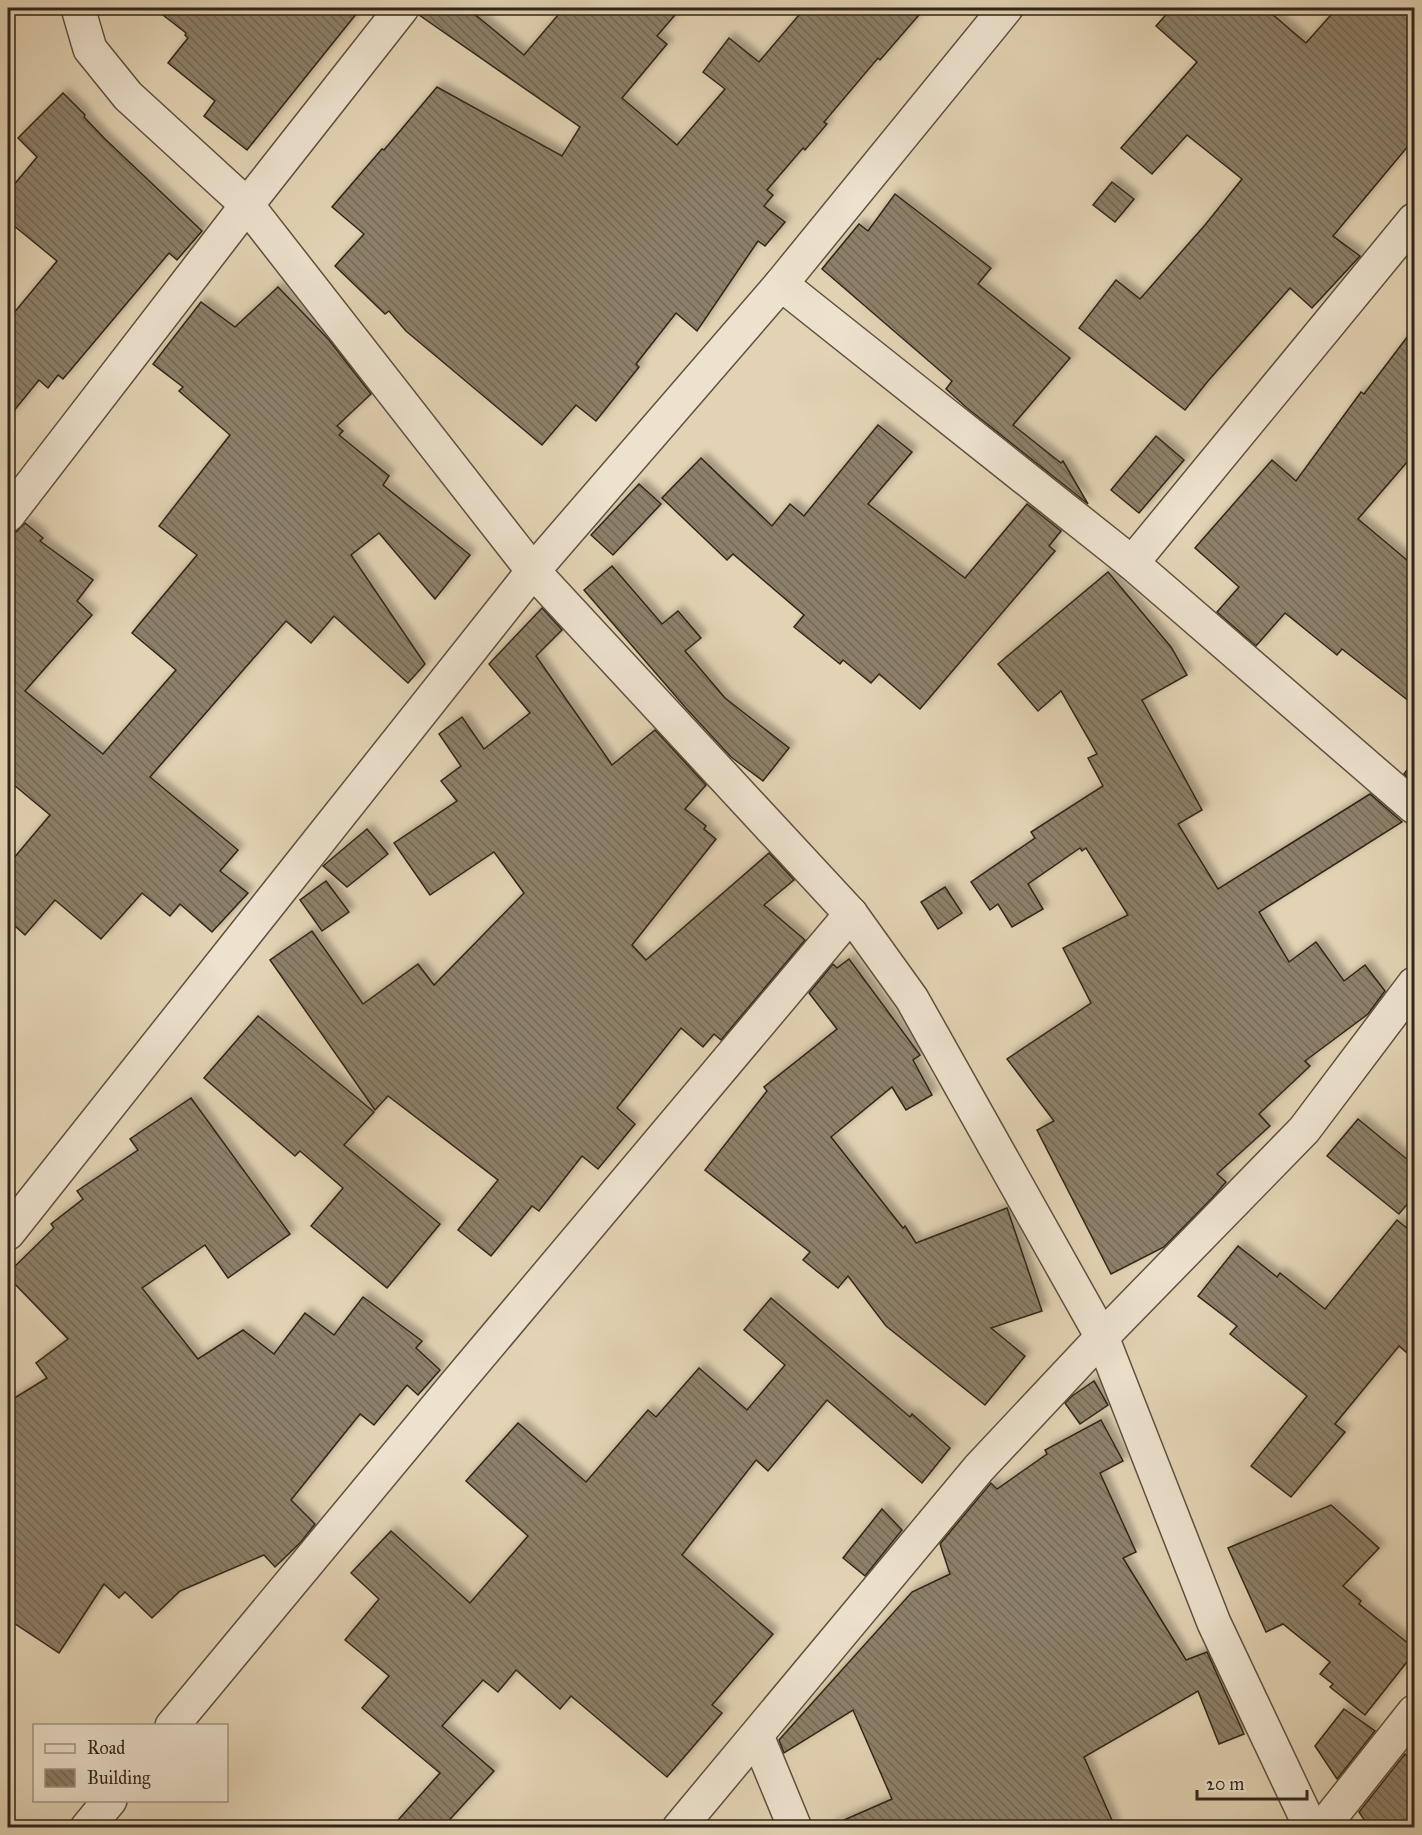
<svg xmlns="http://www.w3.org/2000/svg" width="1422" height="1835" font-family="'IM FELL Great Primer',serif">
<defs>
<pattern id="building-back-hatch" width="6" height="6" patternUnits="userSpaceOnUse" patternTransform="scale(1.5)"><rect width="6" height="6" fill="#8d806a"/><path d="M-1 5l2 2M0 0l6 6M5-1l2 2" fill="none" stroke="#746956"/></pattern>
<filter id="shadow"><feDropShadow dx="5.5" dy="-5.5" stdDeviation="3" flood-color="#0004"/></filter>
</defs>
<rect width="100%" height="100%" fill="#e3d3b4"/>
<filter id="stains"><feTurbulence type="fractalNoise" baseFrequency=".00333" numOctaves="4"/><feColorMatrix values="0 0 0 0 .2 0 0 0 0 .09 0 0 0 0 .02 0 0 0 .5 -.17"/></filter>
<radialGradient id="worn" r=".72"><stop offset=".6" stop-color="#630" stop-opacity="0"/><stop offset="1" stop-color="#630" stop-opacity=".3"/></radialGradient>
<!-- building -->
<g fill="url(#building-back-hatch)" stroke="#302619" stroke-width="1.5" filter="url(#shadow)">
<polygon points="154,8 361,8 247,150 204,116 215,101 168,63 188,38 185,35 186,33"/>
<polygon points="420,8 467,8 524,55 564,8 681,8 657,36 667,44 622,98 677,145 725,89 703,72 729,38 759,62 805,8 925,8 880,60 878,58 824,122 827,124 805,150 803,148 767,190 773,195 764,206 785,222 765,246 758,241 697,331 676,313 636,364 639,367 596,421 576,405 542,445 406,331 389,311 385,314 335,266 364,234 332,207 382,149 384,150 437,87 562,156 580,127 419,15"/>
<polygon points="1172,8 1265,8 1306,43 1337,8 1414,8 1414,139 1333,236 1360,256 1312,308 1290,288 1208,381 1185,410 1079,328 1116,280 1140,299 1205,225 1242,179 1187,135 1152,174 1121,148 1197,62 1156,26"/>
<polygon points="63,93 85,115 84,117 105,139 202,231 177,260 169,253 63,379 58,375 48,388 39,380 8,418 8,320 57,261 8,221 8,192 37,157 18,138"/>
<polygon points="1112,182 1134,199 1115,222 1093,205"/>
<polygon points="895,194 991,268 978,284 1070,358 1013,425 1061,463 1063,461 1088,504 967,408 946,389 952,381 822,269 859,224 868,231"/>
<polygon points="278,287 329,340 371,394 337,426 343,431 339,435 389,476 383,485 470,555 435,599 379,533 351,555 425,664 408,683 334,616 311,643 286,621 150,777 238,850 220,871 248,893 212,932 180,904 170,916 142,893 101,939 55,900 25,935 8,920 8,865 50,815 8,780 8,533 16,532 25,523 43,538 40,541 93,580 77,601 92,615 25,691 103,754 176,670 132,633 197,555 159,526 230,435 179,391 183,387 153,364 201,302 235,327"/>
<polygon points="1414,328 1414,454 1358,519 1414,566 1414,705 1342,649 1337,655 1285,613 1256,646 1217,612 1239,587 1195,548 1272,460 1296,481 1361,392 1364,394"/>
<polygon points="878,425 912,452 868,504 965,578 1027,504 1061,531 1049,546 1055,551 920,709 879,674 871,683 843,660 840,664 794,627 804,615 733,554 727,560 662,498 701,458 772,526 790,504 804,516"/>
<polygon points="1156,436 1184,460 1139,513 1111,490"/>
<polygon points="639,484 661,504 613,555 591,535"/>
<polygon points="612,566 662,624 678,611 701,638 685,651 725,698 789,748 763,781 731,757 685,707 584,590"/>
<polygon points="1108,572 1171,647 1187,675 1142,700 1202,810 1178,824 1218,889 1370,794 1402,822 1259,912 1289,962 1316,942 1344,981 1365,965 1385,991 1368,1014 1305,1061 1310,1066 1259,1114 1270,1126 1217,1174 1226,1182 1214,1196 1164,1247 1111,1274 1037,1130 1054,1121 1007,1059 1091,1003 1063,948 1128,915 1086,848 1082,851 1080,848 1028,884 1043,909 1012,927 998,904 990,910 971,882 1035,838 1031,832 1103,786 1088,758 1097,754 1061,691 1038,711 998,664"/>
<polygon points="542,608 562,630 536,656 612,765 655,730 706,785 685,809 706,826 704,829 716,839 632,945 646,960 769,853 794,880 764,905 805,940 721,1040 714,1034 703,1047 681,1028 617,1108 635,1124 598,1169 582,1156 539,1211 532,1206 491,1256 458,1230 498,1180 388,1096 375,1110 270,960 312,931 363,1004 418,964 434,985 524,893 494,852 430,895 394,843 457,801 441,781 461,766 439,734 462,717 484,749 530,713 489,664"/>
<polygon points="1414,761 1414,783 1404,774"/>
<polygon points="367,829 388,854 347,887 323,866"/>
<polygon points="326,881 349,912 322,931 300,900"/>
<polygon points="945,887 962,913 938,929 921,902"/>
<polygon points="849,959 920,1055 913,1060 932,1095 906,1110 892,1087 831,1137 903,1228 905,1226 916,1243 1007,1208 1042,1311 991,1328 1025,1356 985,1405 886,1326 848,1276 838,1288 803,1260 810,1252 705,1170 767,1091 764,1087 837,1029 809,993 833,964 837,968"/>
<polygon points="258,1016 374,1112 344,1145 440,1224 387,1288 311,1226 343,1188 300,1151 295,1156 204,1078"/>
<polygon points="191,1098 290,1234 228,1278 205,1245 142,1288 198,1359 243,1330 274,1354 305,1313 334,1335 363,1297 422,1341 416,1348 440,1370 418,1395 407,1385 374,1425 360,1414 291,1500 315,1524 301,1542 275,1567 264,1555 180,1591 152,1618 125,1592 119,1598 104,1584 59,1653 8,1619 8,1402 47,1378 36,1363 68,1339 8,1277 8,1273 54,1228 51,1224 83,1199 77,1191 138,1150 130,1139"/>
<polygon points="1358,1119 1414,1165 1414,1196 1399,1214 1327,1156"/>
<polygon points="1397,1220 1414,1234 1414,1359 1399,1346 1335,1424 1345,1432 1291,1497 1251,1466 1307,1396 1230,1334 1237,1326 1198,1296 1238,1246 1277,1277 1280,1273 1325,1309"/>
<polygon points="771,1298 910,1417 912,1414 950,1448 922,1483 827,1400 768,1471 756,1460 682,1555 773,1634 712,1705 722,1713 667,1777 571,1696 560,1709 516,1670 498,1692 483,1680 442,1726 494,1771 443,1827 392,1827 440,1773 362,1708 389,1676 345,1640 379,1599 351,1573 391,1531 470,1603 528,1536 466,1481 518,1423 586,1482 648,1410 656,1417 699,1368 747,1410 785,1365 744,1330"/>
<polygon points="1094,1381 1108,1405 1080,1424 1065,1403 1072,1396"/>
<polygon points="1101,1420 1123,1461 1100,1473 1136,1552 1123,1558 1186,1660 1207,1652 1244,1734 1219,1744 1198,1691 1084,1757 1115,1827 828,1827 892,1799 853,1710 784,1753 779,1740 912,1592 950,1574 940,1544 991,1483 997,1489 1047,1454 1045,1450"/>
<polygon points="1331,1505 1379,1548 1343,1586 1361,1601 1359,1604 1414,1648 1414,1653 1365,1715 1330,1687 1333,1684 1320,1674 1330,1662 1283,1624 1266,1632 1228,1548"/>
<polygon points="882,1509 902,1530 865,1576 843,1558"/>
<polygon points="1344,1709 1375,1731 1337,1779 1315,1746"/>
<polygon points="1405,1754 1414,1761 1414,1827 1369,1827 1359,1812"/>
</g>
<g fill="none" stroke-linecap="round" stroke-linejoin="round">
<!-- street casing -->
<g stroke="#5d5140" stroke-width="36">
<g id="street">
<polyline points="78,8 90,49 128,96 247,205 533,571 851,914 912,999 1102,1337 1214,1623 1311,1828"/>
<polyline points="781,284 1132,563 1414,807"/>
<polyline points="8,515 247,205 402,8"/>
<polyline points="1132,563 1414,220"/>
<polyline points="8,1233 533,571 781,284 1006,8"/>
<polyline points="172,1726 455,1385 851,914"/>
<polyline points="757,1736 795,1828"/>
<polyline points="87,1828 110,1800"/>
<polyline points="679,1828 979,1468 1102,1337 1304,1130 1414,984"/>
<polyline points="1322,1828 1414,1712"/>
</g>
</g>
<!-- street -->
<use href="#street" stroke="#ede2ce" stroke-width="33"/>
</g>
<!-- margin -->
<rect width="1422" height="1835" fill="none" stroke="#e3d3b4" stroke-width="30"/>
<rect x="9" y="9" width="1404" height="1817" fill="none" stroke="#302619" stroke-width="3"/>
<rect x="15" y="15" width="1392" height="1805" fill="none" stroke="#302619" stroke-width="1.5"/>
<!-- legend -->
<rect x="33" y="1724" width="195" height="78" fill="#ede2ce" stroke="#a19786" stroke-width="1.5"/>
<rect x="45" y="1744" width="30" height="9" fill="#ede2ce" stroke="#a19786" stroke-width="1.5"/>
<text x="87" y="1754" font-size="18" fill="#302619">Road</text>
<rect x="45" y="1769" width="30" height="18" fill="url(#building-back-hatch)" stroke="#a19786" stroke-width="1.5"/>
<text x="87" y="1784" font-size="18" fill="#302619">Building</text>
<!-- scale -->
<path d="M1197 1790v9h110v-9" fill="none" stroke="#302619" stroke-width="3"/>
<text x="1206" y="1790" font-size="18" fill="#302619" stroke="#ede2ce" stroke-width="4.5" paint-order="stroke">20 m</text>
<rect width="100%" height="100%" filter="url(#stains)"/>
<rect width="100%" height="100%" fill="url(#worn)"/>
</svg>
